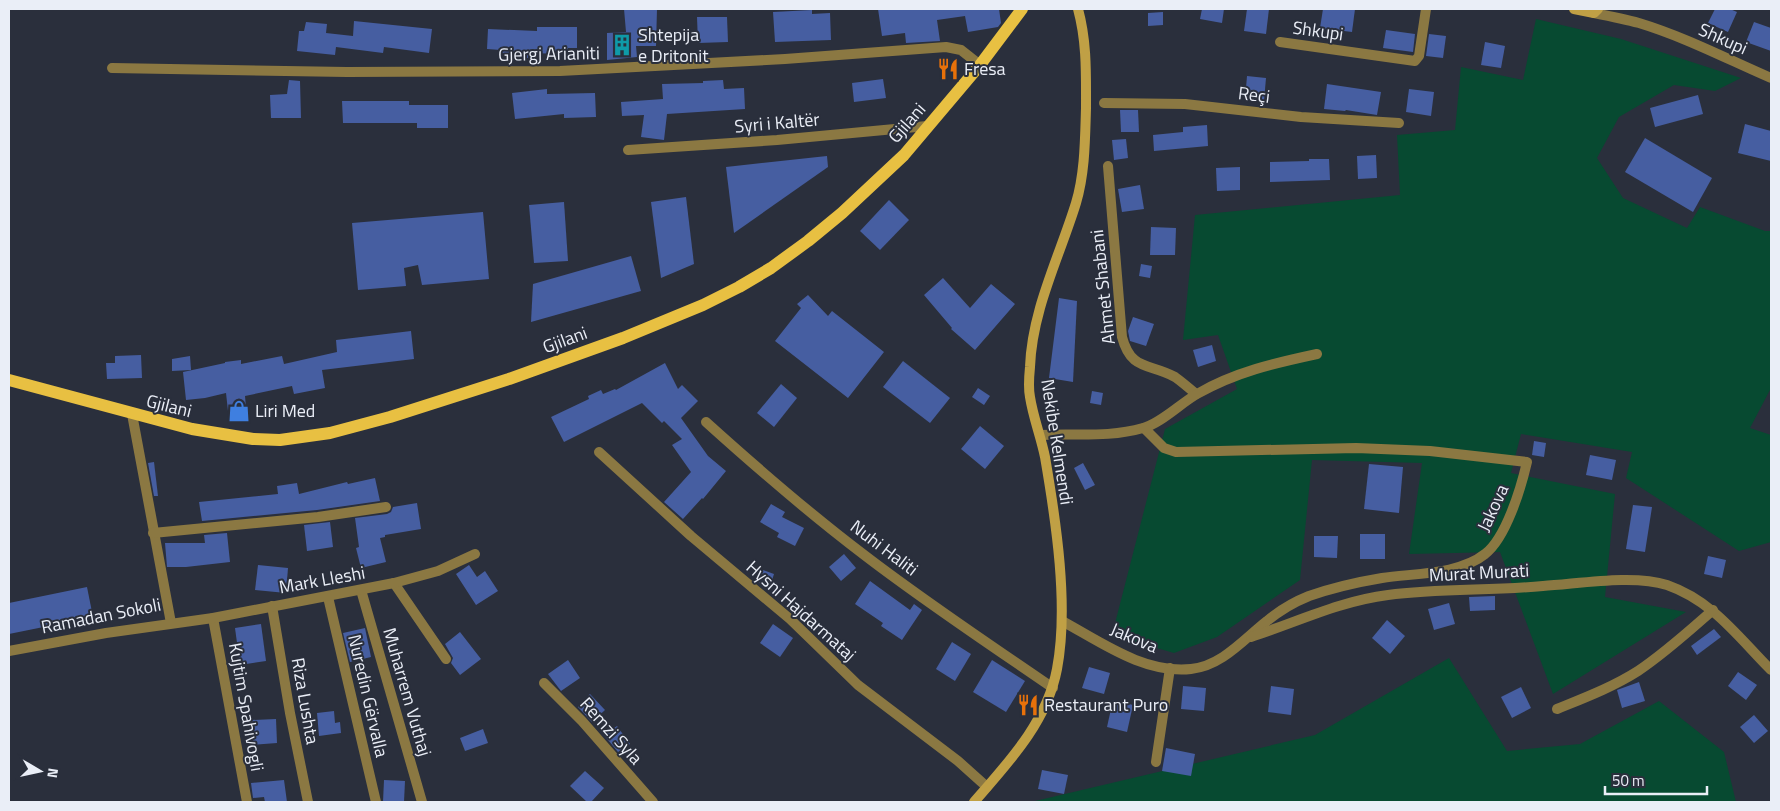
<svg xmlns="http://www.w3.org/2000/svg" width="1780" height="811" font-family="'Titillium Web',sans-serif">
<rect width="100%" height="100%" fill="#2a2f3c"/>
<!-- green -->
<g fill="#074a31">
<polygon points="1536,19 1621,39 1741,78 1715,91 1674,85 1619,117 1597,158 1623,198 1687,228 1700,207 1765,231 1771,231 1771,388 1750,428 1771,435 1771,542 1739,551 1626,478 1632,452 1521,434 1511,473 1615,494 1605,597 1686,612 1553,694 1500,552 1409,554 1422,463 1312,460 1300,580 1217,637 1174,653 1112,635 1165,429 1237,389 1218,335 1183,340 1195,215 1400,195 1397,135 1455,130 1461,67 1523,80"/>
<polygon points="1449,658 1507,751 1580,744 1659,701 1724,752 1736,802 1031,802 1315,735"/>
</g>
<!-- building -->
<g fill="#465ea1">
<polygon points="624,9 657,9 656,46 636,46 637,57 607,60 607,33 626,32"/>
<polygon points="878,9 999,9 1001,23 998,27 968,32 965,16 937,20 940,41 906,43 905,33 882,36"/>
<polygon points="1202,9 1224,9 1222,23 1200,19"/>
<polygon points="1247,9 1269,9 1266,34 1244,31"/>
<polygon points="1323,9 1355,9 1352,32 1320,28"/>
<polygon points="1715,9 1730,9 1737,12 1728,32 1708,23"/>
<polygon points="812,10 812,14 830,13 831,40 775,42 773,12"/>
<polygon points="1163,12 1163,25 1148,26 1148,13"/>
<polygon points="697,17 727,17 728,42 698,43"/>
<polygon points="354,21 432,29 429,53 384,47 383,53 336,47 335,55 297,51 299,31 304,31 306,22 327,24 326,33 353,36"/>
<polygon points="1754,22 1771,28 1771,51 1746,42"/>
<polygon points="537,27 577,27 577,48 568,48 568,54 528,53 528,58 516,58 516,54 501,53 501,50 487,49 488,29 537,31"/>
<polygon points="1386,30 1415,34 1413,52 1383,48"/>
<polygon points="1429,34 1446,36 1443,58 1426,56"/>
<polygon points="1485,42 1505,46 1501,68 1481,65"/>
<polygon points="1247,76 1266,78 1264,101 1245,100"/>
<polygon points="883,79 886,98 854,102 852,83"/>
<polygon points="289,80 300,81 301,118 271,118 270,95 287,94"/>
<polygon points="723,80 724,89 744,88 745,109 667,114 664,140 641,137 644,115 622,116 621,102 663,99 662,84 703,83 703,81"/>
<polygon points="1327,84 1381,92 1377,115 1346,110 1345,111 1324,109"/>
<polygon points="547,89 547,94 595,93 596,117 564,118 564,114 515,119 512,93"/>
<polygon points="1409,89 1434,92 1431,116 1406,112"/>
<polygon points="1698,95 1703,114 1655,127 1650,108"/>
<polygon points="342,101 409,101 409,105 448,105 448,128 417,128 417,123 343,123"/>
<polygon points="1120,110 1138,110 1139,132 1121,132"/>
<polygon points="1745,124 1771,131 1771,161 1738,153"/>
<polygon points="1207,125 1208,146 1154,151 1153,135 1183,132 1183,127"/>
<polygon points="1645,138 1712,178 1693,212 1625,172"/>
<polygon points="1126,139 1128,158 1114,160 1112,140"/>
<polygon points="1376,155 1377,178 1358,179 1357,156"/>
<polygon points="827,156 828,167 734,233 726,167"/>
<polygon points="1309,159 1329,159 1330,180 1270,182 1270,162 1309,161"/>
<polygon points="1240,167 1240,190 1217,191 1216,168"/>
<polygon points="1140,185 1144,209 1122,212 1118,189"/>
<polygon points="686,197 694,264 661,278 651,202"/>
<polygon points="889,200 909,220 880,250 860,231"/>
<polygon points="564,202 568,261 534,263 529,205"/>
<polygon points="483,212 489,279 422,285 418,265 404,268 406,286 358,290 352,223"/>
<polygon points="1151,227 1176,228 1175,255 1150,255"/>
<polygon points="631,256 641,291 531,322 533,284"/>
<polygon points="1141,264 1152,266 1150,278 1139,276"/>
<polygon points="943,278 970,308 991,284 1015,304 975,350 951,329 952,328 924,295"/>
<polygon points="808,295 828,316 832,311 884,352 848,398 775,341 801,308 797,304"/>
<polygon points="1059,298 1077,301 1073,382 1049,378"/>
<polygon points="1133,317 1154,324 1146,346 1130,341 1128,331"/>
<polygon points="411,331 414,359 322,370 325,388 294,394 292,386 245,396 247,419 229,420 226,393 205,398 186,400 183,372 225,363 225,362 241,360 241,364 282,356 284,364 337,352 336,340"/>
<polygon points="1212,345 1216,361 1198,367 1193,350"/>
<polygon points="141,355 142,378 107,379 106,363 115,363 115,356"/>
<polygon points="190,356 191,370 172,371 172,359"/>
<polygon points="903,361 950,398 930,423 883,387"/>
<polygon points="665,363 678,389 682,385 698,401 681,418 708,456 726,471 703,499 702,498 683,519 664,502 691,472 672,445 682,439 664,421 662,423 642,403 564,442 551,417 589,399 588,396 601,390 603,394 615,389 616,390"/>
<polygon points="781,384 797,398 774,427 757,413"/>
<polygon points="978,388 990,396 984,405 972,397"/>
<polygon points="1092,391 1103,393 1101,405 1090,403"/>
<polygon points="980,426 1004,446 985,469 961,449"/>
<polygon points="1534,441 1546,443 1544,457 1532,455"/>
<polygon points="1590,455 1616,460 1612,480 1586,475"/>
<polygon points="154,462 158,496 154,496 148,463"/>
<polygon points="1083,463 1095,485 1085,490 1074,468"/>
<polygon points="1369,464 1403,467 1399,513 1364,509"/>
<polygon points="375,478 380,501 317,510 202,521 199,502 278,494 277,486 297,483 299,494 347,482 348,484"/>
<polygon points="417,503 421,529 385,535 385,537 380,538 386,562 361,568 356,548 359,547 355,518 387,514 391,512 393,507"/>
<polygon points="771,504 785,512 782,517 804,528 795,546 777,537 779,533 760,522"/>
<polygon points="1633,505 1652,507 1645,552 1626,549"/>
<polygon points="330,522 333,547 307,551 304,525"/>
<polygon points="227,533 230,562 186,567 167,567 165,543 205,543 204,535"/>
<rect x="1360" y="534" width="25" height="25"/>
<polygon points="1314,536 1338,536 1337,558 1314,557"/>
<polygon points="844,554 856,568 841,581 829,567"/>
<polygon points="1708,556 1726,560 1722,578 1704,574"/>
<polygon points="258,565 288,568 286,593 255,590"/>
<polygon points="469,565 477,577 485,571 498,591 476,605 456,574"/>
<polygon points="763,570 774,574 770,587 759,583"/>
<polygon points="870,581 910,610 914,604 922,610 902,640 881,626 883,623 855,604"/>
<polygon points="87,587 93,617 9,634 9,603"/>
<polygon points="1495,596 1495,610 1470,611 1469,597"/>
<polygon points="1449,603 1455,624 1434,630 1428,609"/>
<polygon points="1387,620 1405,636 1390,654 1372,638"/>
<polygon points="261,624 266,661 240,665 235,628"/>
<polygon points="773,624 793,638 780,657 760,643"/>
<polygon points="365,628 371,657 350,662 343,633"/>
<polygon points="1714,629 1721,637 1697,655 1691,646"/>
<polygon points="460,632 481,659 460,675 451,663 453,658 445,644"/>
<polygon points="952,642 971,654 955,681 936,669"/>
<polygon points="568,660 580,678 561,691 548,674"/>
<polygon points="992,660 1025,681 1006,712 973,692"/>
<polygon points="1089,667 1110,673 1104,694 1082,688"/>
<polygon points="1738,672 1757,685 1746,700 1728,686"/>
<polygon points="1639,682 1645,701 1622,708 1617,690"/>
<polygon points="1183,686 1206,688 1204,711 1181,709"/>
<polygon points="1271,686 1294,689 1291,715 1268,712"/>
<polygon points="1521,687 1531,708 1512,718 1501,697"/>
<polygon points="590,694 605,710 592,722 578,707"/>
<polygon points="1113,700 1133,705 1127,732 1107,727"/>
<polygon points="334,711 335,723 340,722 341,733 319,736 317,713"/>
<polygon points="1754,715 1768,731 1754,743 1740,727"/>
<polygon points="276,719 277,743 252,745 251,720"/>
<polygon points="617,726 630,744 618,752 604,735"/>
<polygon points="483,729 488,743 465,751 460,738"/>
<polygon points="1166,748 1195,754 1191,776 1162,771"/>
<polygon points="1042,770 1068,775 1064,794 1038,789"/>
<polygon points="585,771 604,788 591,802 587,802 570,786"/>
<polygon points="284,780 287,802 265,802 264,797 253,798 251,783"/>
<polygon points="384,780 405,781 404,802 383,802"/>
</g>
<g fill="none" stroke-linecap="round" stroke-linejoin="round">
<!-- street -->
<g stroke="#8b7842" stroke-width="10">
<path d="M1594 13C1609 16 1624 19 1639 23 1685 37 1727 59 1771 78"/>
<polyline points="1280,42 1415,61 1419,56 1426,9"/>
<polyline points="112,68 347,72 560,71 785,59 946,47 961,50 980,65"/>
<polyline points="1104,103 1185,104 1301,117 1399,123"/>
<polyline points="628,150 777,140 927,126"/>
<path d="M1108 166 1122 337C1131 371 1149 363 1175 377 1182 382 1189 388 1196 394"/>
<polyline points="132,414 171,623"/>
<path d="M706 422C757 468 809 513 863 554 924 601 989 644 1053 688"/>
<path d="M1040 435C1074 433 1109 438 1143 428 1160 424 1181 403 1197 394 1235 372 1275 363 1317 354"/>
<polyline points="599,452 691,536 790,619 858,685 958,761 987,787"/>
<polyline points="153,533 318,517 386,507"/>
<polyline points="394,583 446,659"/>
<polyline points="361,590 422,802"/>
<polyline points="328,597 376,802"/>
<polyline points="272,606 290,713 308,802"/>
<polyline points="213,618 247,802"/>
<path d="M1062 621C1101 642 1144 674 1191 669 1222 666 1244 639 1267 621 1279 611 1294 602 1309 596 1332 588 1358 582 1382 578 1414 573 1459 575 1485 554 1506 538 1521 488 1527 462L1430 451 1356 448 1176 452 1164 448 1144 428"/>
<path d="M1251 637C1297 622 1340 601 1388 595 1439 588 1491 591 1543 586 1578 584 1633 574 1667 585 1713 601 1738 637 1771 670"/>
<polyline points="9,651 106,633 213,618 394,583 438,571 475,554"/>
<polyline points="544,683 582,721 653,802"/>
<path d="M1557 709C1584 698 1613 687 1638 671 1665 653 1689 631 1713 610"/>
<polyline points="1156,762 1170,668"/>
</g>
<!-- secondary -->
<g stroke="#c0a045" stroke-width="10">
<polyline points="1574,9 1594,13 1598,9"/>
<path d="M974 802C1008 763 1047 722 1057 669 1069 606 1056 521 1045 457 1041 437 1033 417 1030 397 1028 387 1029 377 1030 367 1032 310 1059 258 1076 203 1085 173 1085 140 1086 108 1086 74 1087 42 1078 9"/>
</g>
<!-- primary -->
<polyline stroke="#e8c042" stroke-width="12" points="9,380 192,429 253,439 280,440 330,433 390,417 509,379 623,338 703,305 739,287 771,268 808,241 842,213 904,155 980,65 1022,9"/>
</g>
<!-- icons -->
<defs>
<g id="building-bare" transform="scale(1.725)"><path d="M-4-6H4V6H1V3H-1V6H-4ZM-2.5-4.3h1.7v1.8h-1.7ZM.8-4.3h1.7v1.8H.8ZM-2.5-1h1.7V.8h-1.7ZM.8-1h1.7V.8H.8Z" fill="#0f9aa8" stroke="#2a2f3c" stroke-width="2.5" paint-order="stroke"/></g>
<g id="restaurant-bare" transform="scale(1.725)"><path d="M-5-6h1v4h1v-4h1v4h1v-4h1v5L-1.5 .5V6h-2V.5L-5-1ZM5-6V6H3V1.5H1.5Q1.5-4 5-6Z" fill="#e8710a" stroke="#2a2f3c" stroke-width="2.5" paint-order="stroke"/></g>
<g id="shop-bare" transform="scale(1.725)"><path d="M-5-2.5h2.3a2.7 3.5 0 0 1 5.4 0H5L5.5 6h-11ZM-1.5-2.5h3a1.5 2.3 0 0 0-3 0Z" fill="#3f7fe0" stroke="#2a2f3c" stroke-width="2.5" paint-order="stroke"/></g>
</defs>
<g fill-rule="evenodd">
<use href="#building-bare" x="622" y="45"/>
<use href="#restaurant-bare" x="948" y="69"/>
<use href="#shop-bare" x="239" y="411"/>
<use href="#restaurant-bare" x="1028" y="705"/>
</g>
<g text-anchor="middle" stroke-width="4" stroke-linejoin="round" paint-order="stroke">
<!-- street labels -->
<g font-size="18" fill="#eaeef7" stroke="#2a2f3c">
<text transform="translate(1318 31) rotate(8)" y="6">Shkupi</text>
<text transform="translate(1723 39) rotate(24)" y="6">Shkupi</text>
<text transform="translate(549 54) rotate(-1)" y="6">Gjergj Arianiti</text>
<text transform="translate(1254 95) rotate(7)" y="6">Reçi</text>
<text transform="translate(777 123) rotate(-5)" y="6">Syri i Kaltër</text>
<text transform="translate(907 123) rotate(-49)" y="6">Gjilani</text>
<text transform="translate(1103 287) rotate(-96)" y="6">Ahmet Shabani</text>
<text transform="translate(565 340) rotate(-20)" y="6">Gjilani</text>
<text transform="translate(169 406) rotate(14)" y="6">Gjilani</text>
<text transform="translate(1057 442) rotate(81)" y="6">Nekibe Kelmendi</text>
<text transform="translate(1493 508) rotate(-65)" y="6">Jakova</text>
<text transform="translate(884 548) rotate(37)" y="6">Nuhi Haliti</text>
<text transform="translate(1479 573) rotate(-3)" y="6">Murat Murati</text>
<text transform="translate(322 580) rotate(-10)" y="6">Mark Lleshi</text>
<text transform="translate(801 611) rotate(42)" y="6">Hysni Hajdarmataj</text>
<text transform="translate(101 616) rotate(-11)" y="6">Ramadan Sokoli</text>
<text transform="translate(1134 638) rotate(23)" y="6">Jakova</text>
<text transform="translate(407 692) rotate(74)" y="6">Muharrem Vuthaj</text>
<text transform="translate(368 696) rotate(77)" y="6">Nuredin Gërvalla</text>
<text transform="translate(305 701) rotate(80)" y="6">Riza Lushta</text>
<text transform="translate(246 707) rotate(80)" y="6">Kujtim Spahivogli</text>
<text transform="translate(611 731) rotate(48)" y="6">Remzi Syla</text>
</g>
<!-- poi labels -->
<g font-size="18" fill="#eaeef7" stroke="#2a2f3c" text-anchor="start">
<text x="638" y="41">Shtepija<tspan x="638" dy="21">e Dritonit</tspan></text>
<text x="964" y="75">Fresa</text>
<text x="255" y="417">Liri Med</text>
<text x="1044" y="711">Restaurant Puro</text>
</g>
</g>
<!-- border -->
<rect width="1780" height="811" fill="none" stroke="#eaeef7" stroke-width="20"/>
<!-- north arrow -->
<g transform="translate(40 771) rotate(99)" stroke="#2a2f3c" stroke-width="4" paint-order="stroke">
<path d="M0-4L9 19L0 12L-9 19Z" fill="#eaeef7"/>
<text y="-8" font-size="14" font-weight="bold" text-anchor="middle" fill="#eaeef7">N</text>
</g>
<!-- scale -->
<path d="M1605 786v8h102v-8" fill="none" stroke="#eaeef7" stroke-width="2.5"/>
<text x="1612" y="786" font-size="15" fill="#eaeef7" stroke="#2a2f3c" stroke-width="4" paint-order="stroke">50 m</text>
</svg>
